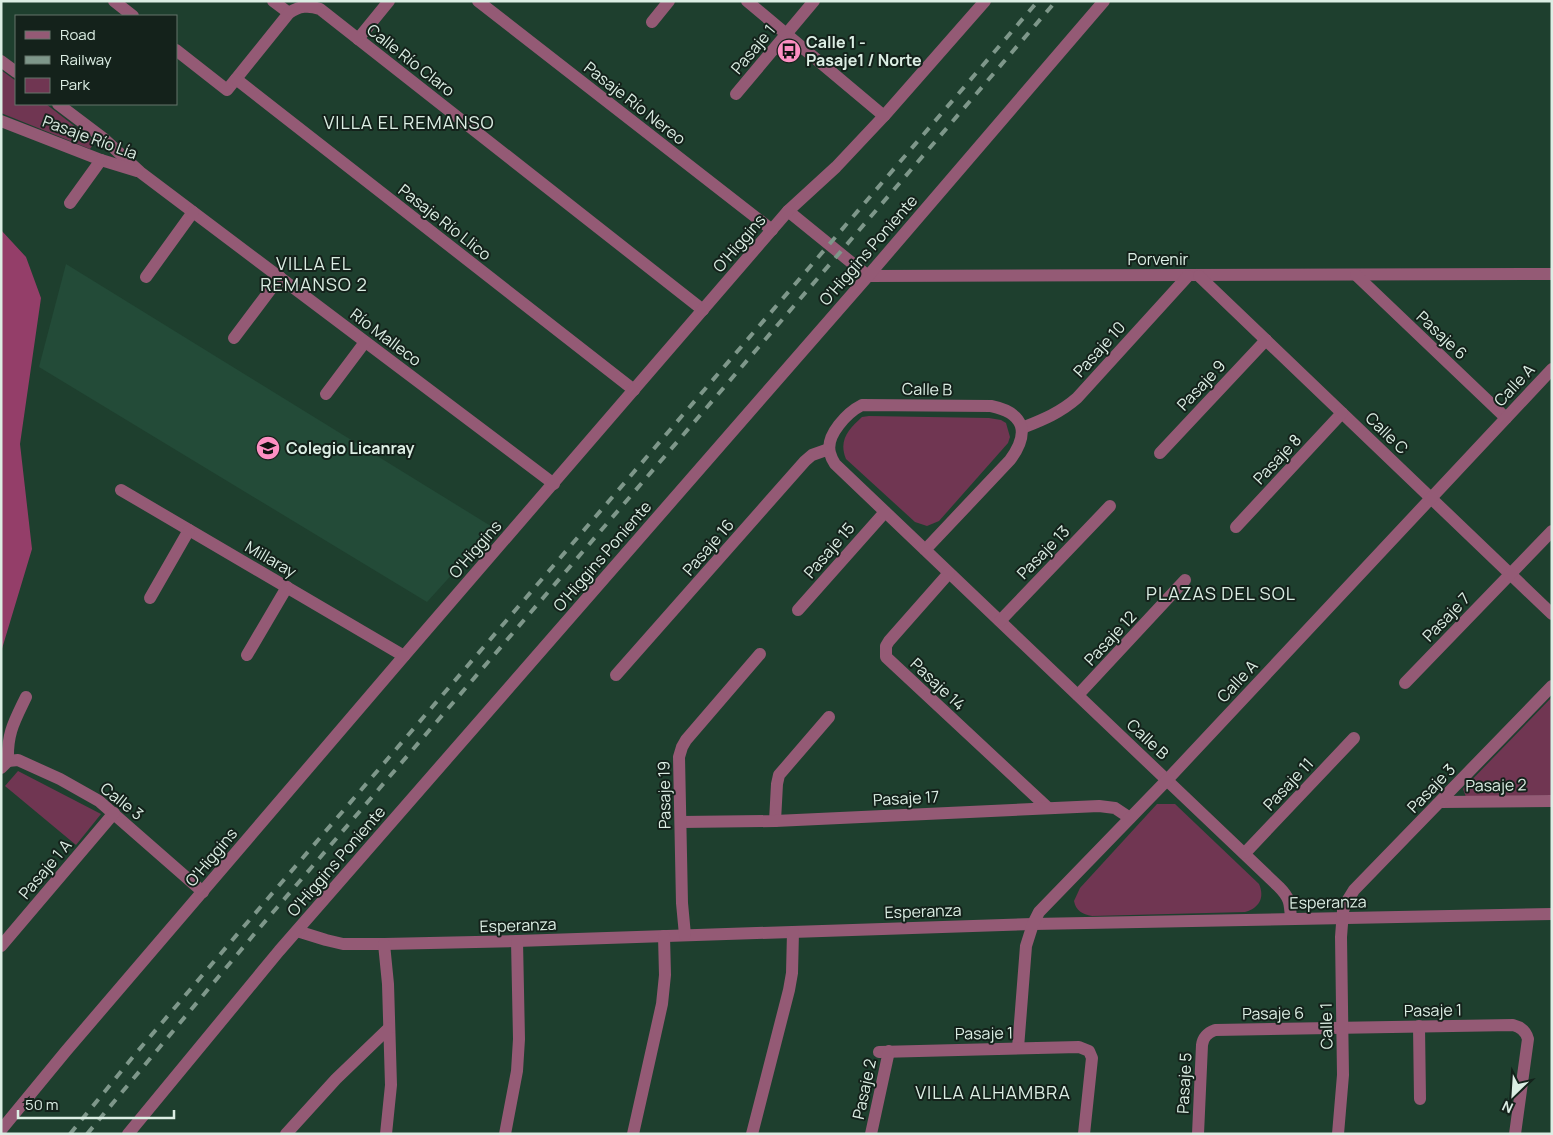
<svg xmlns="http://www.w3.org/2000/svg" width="1553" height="1135" font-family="Manrope,sans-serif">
<rect width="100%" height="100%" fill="#1e3f2e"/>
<!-- built -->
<polygon fill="#234b38" points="66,264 494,528 427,602 39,367"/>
<!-- green -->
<g fill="#703652">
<polygon points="1,70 16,81 16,104 46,104 95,142 90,149 1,113"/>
<path d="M869 416 989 418 1001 420 1006 423 1010 437 1008 443 939 521 927 526 915 522 846 459C838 440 849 429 862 417Z"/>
<polygon points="1552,697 1552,795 1466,797 1463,789"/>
<polygon points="18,771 101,814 76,845 5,786"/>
<path d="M1157 804H1175L1259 884C1265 898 1259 908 1245 912L1092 916C1082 914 1076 911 1074 901L1080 888Z"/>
</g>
<!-- forest -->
<polygon fill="#943e69" points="1,230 26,257 41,298 20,444 32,549 1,652"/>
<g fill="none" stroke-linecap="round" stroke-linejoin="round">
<!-- minor -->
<g stroke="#945a75" stroke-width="12">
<polyline points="114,1 133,16"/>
<polyline points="273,1 289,13"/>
<polyline points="478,1 772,230"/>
<polyline points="747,1 884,116"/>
<polyline points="652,22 669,1"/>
<polyline points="358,39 389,1"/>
<path d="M176 50 227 90 289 13C299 6 308 5 320 9L703 310"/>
<polyline points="1,61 16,72"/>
<polyline points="236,79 634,390"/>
<polyline points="736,94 814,1"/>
<polyline points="58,104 103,138 140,172 554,484"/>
<polyline points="1,121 101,160 137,171"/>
<polyline points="70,203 101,160"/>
<polyline points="788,211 868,276 1552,274"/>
<polyline points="1356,275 1506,418"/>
<polyline points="1199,276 1552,614"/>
<polyline points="146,277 193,212"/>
<polyline points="234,338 280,277"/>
<polyline points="326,394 365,342"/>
<path d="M1022 428C1042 420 1060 413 1077 398L1188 276"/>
<polyline points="1160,453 1266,340"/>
<polyline points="121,490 404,656"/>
<polyline points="1236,527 1342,413"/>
<path d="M925 550 1010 460C1030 433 1025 413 991 406L862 405C848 412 825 435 830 453 831 457 833 461 835 464L1279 887C1290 898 1290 903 1291 919"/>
<polyline points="949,573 889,641 886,646 886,657 1048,808"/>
<polyline points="150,598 189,530"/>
<polyline points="798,610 885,512"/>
<polyline points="1000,621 1110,506"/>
<polyline points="247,655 287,587"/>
<polyline points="616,675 805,461 812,455 829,449"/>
<polyline points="1405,683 1552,531"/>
<polyline points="1078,695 1185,580"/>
<polyline points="8,761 18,760 60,779 99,801 203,892"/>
<path d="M1 768 8 761C7 733 14 722 26 697"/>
<polyline points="1441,802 1552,801"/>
<polyline points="775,821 777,784 779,775 829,717"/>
<polyline points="681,822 775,821 1099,806 1115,808 1130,818"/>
<polyline points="1245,853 1354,738"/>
<polyline points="297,931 326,940 343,944 384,944 517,941 1033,924 1552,914"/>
<polyline points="685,935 682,903 679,757 682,747 686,740 760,654"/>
<polyline points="384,944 388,984 391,1085 386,1134"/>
<polyline points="1,946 114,813"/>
<polyline points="1419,1026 1420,1099"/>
<polyline points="1018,1048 1026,946 1033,924 1039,912 1167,780 1552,369"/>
<polyline points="879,1052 1079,1047 1089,1051 1092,1058 1084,1134"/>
<polyline points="1,1130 66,1051 404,656 788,211 836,167 884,116 985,1"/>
<polyline points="128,1134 279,951 868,276 1104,1"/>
<polyline points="286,1134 336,1079 389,1028"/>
<polyline points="505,1134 517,1071 519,1039 517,941"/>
<polyline points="633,1134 662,1004 665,975 664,936"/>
<polyline points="752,1134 789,990 792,973 793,932"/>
<polyline points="871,1134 889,1051"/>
<path d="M1198 1134 1202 1045C1203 1037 1207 1033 1215 1030L1513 1025C1521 1027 1526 1031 1528 1039L1515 1134"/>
<polyline points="1338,1134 1343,1075 1341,937 1343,911 1346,903 1354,890 1552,686"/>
</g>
<!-- rail -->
<g stroke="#7e978a" stroke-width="4" stroke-dasharray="9 9" stroke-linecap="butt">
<polyline points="70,1134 137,1052 246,924 1038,1"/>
<polyline points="87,1134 256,932 1056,1"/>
</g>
</g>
<!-- icons -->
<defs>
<g id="bus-disc" transform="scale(1.25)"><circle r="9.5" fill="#fc8fc2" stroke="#14221b"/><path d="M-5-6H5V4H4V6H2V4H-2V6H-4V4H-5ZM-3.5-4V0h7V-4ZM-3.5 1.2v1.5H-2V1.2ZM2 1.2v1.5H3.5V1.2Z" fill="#111"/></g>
<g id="school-disc" transform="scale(1.25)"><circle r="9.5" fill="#fc8fc2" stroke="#14221b"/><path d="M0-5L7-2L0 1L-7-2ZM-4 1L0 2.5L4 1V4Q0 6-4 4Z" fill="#111"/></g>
</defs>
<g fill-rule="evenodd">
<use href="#bus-disc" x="789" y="51"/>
<use href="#school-disc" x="268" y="448"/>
</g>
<g text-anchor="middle" stroke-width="4" stroke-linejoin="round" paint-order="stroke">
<!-- poi labels -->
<g font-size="16" font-weight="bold" fill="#dceee4" stroke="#14221b" text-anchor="start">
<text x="806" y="48">Calle 1 -<tspan x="806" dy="18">Pasaje1 / Norte</tspan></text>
<text x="286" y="454">Colegio Licanray</text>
</g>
<!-- street labels -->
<g font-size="16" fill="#dceee4" stroke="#14221b">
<text transform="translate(753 49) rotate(-50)" y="6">Pasaje 1</text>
<text transform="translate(411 60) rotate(38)" y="6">Calle Río Claro</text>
<text transform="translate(635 103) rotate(38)" y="6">Pasaje Río Nereo</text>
<text transform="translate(90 137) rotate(20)" y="6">Pasaje Río Lía</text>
<text transform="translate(445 222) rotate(38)" y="6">Pasaje Río Llico</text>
<text transform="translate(739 243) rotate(-49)" y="6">O'Higgins</text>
<text transform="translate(868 250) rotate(-49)" y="6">O'Higgins Poniente</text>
<text x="1158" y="265">Porvenir</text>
<text transform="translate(1442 335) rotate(43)" y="6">Pasaje 6</text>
<text transform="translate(386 337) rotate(37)" y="6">Río Malleco</text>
<text transform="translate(1099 349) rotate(-48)" y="6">Pasaje 10</text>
<text transform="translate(1201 385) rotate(-47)" y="6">Pasaje 9</text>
<text transform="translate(1514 385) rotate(-47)" y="6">Calle A</text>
<text transform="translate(927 389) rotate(1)" y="6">Calle B</text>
<text transform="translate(1387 433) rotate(44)" y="6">Calle C</text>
<text transform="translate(1277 459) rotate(-47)" y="6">Pasaje 8</text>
<text transform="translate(708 547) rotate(-49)" y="6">Pasaje 16</text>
<text transform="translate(475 549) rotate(-49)" y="6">O'Higgins</text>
<text transform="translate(829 550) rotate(-49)" y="6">Pasaje 15</text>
<text transform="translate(1043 552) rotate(-46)" y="6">Pasaje 13</text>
<text transform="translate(602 556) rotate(-49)" y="6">O'Higgins Poniente</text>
<text transform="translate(271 559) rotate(30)" y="6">Millaray</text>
<text transform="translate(1446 617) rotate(-46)" y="6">Pasaje 7</text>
<text transform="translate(1110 638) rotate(-47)" y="6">Pasaje 12</text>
<text transform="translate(1237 681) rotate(-47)" y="6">Calle A</text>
<text transform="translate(938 684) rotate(43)" y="6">Pasaje 14</text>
<text transform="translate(1148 739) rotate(43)" y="6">Calle B</text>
<text transform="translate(1288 784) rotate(-47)" y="6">Pasaje 11</text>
<text transform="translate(1496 785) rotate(-1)" y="6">Pasaje 2</text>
<text transform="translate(1431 788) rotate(-46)" y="6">Pasaje 3</text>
<text transform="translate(664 795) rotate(-91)" y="6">Pasaje 19</text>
<text transform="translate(906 798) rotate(-3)" y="6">Pasaje 17</text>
<text transform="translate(122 801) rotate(38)" y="6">Calle 3</text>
<text transform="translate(211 857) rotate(-50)" y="6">O'Higgins</text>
<text transform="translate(336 861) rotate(-49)" y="6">O'Higgins Poniente</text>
<text transform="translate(45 869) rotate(-50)" y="6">Pasaje 1 A</text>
<text transform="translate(1328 902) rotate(-1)" y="6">Esperanza</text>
<text transform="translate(923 911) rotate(-2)" y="6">Esperanza</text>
<text transform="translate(518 925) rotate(-2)" y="6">Esperanza</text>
<text transform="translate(1433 1010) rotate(-1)" y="6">Pasaje 1</text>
<text transform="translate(1273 1013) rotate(-1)" y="6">Pasaje 6</text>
<text transform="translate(1326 1026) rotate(-91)" y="6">Calle 1</text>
<text transform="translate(984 1033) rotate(-1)" y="6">Pasaje 1</text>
<text transform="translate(1184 1083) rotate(-87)" y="6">Pasaje 5</text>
<text transform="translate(864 1089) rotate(-78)" y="6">Pasaje 2</text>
</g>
<!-- neighbourhood labels -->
<g font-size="18" letter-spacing="1" fill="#dceee4" stroke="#14221b">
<text x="409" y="129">VILLA EL REMANSO</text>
<text x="314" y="270">VILLA EL<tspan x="314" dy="21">REMANSO 2</tspan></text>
<text x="1221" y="600">PLAZAS DEL SOL</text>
<text x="993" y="1099">VILLA ALHAMBRA</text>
</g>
</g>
<!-- border -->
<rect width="1553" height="1135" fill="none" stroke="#dceee4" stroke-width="5"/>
<!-- legend -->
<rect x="15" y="15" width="162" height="90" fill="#14221b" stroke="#64746b"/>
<rect x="25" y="31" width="25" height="8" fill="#945a75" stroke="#64746b"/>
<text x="60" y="40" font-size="15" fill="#dceee4">Road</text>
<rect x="25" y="56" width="25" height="8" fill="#7e978a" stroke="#64746b"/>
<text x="60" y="65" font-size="15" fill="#dceee4">Railway</text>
<rect x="25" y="78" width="25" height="15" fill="#703652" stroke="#64746b"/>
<text x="60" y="90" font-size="15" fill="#dceee4">Park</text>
<!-- north arrow -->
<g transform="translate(1513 1095) rotate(205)" stroke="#14221b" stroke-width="4" paint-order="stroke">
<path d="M0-4L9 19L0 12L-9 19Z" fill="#dceee4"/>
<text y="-8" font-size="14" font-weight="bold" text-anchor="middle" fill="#dceee4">N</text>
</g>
<!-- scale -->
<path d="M18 1110v8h156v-8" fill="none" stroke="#dceee4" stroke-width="2.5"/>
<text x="25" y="1110" font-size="15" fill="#dceee4" stroke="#14221b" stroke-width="4" paint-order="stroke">50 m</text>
</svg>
